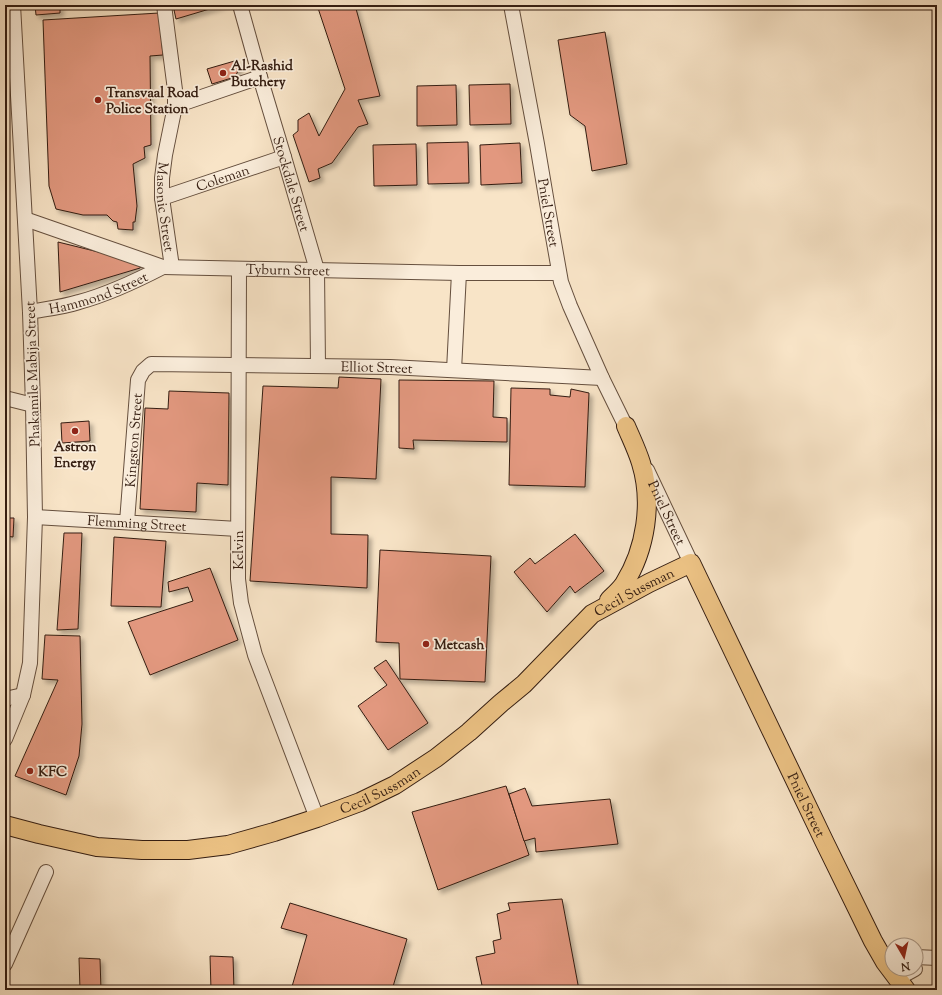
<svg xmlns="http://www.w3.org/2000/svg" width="942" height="995" font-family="'Sorts Mill Goudy',serif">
<defs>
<filter id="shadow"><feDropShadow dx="3.5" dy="3.5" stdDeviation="2" flood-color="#0004"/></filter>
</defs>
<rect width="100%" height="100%" fill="#f8e4c7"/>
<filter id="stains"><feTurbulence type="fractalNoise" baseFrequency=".005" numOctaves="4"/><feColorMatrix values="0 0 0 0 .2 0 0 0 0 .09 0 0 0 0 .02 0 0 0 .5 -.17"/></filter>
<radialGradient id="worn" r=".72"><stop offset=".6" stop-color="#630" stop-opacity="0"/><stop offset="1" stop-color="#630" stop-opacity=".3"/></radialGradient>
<!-- building -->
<g fill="#e2987f" stroke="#341d11" filter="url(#shadow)">
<polygon points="35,5 60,5 60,13 36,15"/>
<polygon points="184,5 223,5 176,19 174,10 185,6"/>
<polygon points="317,5 355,5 380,96 358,100 368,124 358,127 332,163 318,169 320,178 309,182 293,135 298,131 298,120 309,113 319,136 345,89"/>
<polygon points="159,13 163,55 150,56 151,145 144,147 145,158 133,164 137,206 135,222 133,222 133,230 118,229 117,222 113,221 107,215 83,215 56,209 49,186 43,20"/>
<polygon points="605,32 627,164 592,171 585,126 570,115 558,40"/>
<polygon points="238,60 240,67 235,77 212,84 207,69"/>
<polygon points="510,84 511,124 470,125 469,85"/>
<polygon points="456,85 457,125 417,126 417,86"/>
<polygon points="468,142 469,183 428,184 427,143"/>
<polygon points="520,143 522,183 481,185 480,145"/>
<polygon points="416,144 417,185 374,186 373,145"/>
<polygon points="58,242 143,263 140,268 60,292"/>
<polygon points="339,377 381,379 376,479 331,477 331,534 368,535 367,588 250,581 263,386 338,388"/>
<polygon points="399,380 494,381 493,417 507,418 507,442 413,440 414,449 399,448"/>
<polygon points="511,388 550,389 550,395 570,397 571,389 589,393 585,487 509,485"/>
<polygon points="169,391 229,393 228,485 197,483 196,512 140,509 145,408 168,409"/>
<polygon points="89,421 90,441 62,443 61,423"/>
<polygon points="5,518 14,518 13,537 5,536"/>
<polygon points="64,533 82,533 78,629 57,630"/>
<polygon points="575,534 604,571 575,593 570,586 547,612 514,572 530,558 535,564"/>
<polygon points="114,537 166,541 161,607 111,606"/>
<polygon points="380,550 491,556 485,682 400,679 399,643 376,642"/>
<polygon points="210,568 238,640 150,675 128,622 193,601 188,587 169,592 168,582"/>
<polygon points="45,635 80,636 82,724 79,756 66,795 15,776 58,680 42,679"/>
<polygon points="386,660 428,723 388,750 358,706 387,685 374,668"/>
<polygon points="506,786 529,855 438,890 412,812"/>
<polygon points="525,788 532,806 610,799 618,844 536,852 535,838 524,841 509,794"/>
<polygon points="562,899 579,990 483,990 476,957 495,953 493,941 501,939 497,914 510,910 508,903"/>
<polygon points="290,903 407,939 392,990 291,990 307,935 281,928"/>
<polygon points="210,956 233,957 234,990 211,990"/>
<polygon points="79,958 100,959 101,990 80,990"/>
</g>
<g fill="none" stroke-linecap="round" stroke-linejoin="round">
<!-- minor casing -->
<g stroke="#654f3e" stroke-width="16">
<g id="minor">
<path id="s1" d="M164 5 175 90V106L165 155 162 178V198L172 267"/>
<path id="s2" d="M240 5 260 77 284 157 317 270 318 366"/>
<path id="s3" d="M511 5 537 144 547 203 561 282 570 306 602 378 630 435"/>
<polyline points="175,106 260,77"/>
<path id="s4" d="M162 198 284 157"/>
<path id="s5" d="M25 219 163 267 459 273H559"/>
<polyline points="239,269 238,579 241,603 255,655 317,818"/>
<path id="s6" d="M30 312C46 309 63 307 79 302 109 294 136 281 163 267"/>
<polyline points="454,370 459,273"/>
<polyline points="5,398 33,405"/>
<path id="s7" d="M647 470 691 563"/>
<path id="s8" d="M35 517 238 529"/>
<path id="s9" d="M127 522 138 380 143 371 151 364 390 367 602 378"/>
<polyline points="5,699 23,695"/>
<polyline points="5,739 23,695 30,663 35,517 33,405 30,312 13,5"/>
<polyline points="916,957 937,958"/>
<polyline points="5,964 46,872"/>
<polyline points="897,979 915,969"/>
</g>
</g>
<!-- major casing -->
<g stroke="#341d11" stroke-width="20">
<g id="major">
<path d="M609 600C614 595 620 590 624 584 646 549 653 502 641 463 637 450 631 438 626 426"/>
<path id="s10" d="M5 825 39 834 97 847 142 850H188L228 845 274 832 317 818 360 802 395 785 436 758 469 732 501 703 524 684 592 614 649 583 691 563 825 843 873 941 885 962 906 990"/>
</g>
</g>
<!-- minor -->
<use href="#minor" stroke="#faeddb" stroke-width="14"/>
<!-- major -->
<use href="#major" stroke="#ecc284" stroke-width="18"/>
</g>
<!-- markers -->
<g fill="#8f2418" stroke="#faeddb" stroke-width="1.5">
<circle cx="223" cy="73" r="4"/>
<circle cx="98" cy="100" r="4"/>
<circle cx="75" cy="431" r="4"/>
<circle cx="426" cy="644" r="4"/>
<circle cx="30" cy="771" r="4"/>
</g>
<g text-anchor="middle" stroke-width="3.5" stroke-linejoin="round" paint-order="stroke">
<!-- poi labels -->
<g font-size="14" font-weight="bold" fill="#341d11" stroke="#faeddb" text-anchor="start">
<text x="231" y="70">Al-Rashid<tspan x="231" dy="16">Butchery</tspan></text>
<text x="106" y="97">Transvaal Road<tspan x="106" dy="16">Police Station</tspan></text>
<text x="75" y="451" text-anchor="middle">Astron<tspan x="75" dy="16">Energy</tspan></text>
<text x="434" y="649">Metcash</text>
<text x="38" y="776">KFC</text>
</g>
<!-- street labels -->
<g font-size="14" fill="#341d11" stroke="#faeddb">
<text dy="5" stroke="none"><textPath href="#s4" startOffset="64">Coleman</textPath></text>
<text dy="5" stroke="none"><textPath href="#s2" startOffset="186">Stockdale Street</textPath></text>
<text dy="5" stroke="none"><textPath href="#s1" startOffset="204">Masonic Street</textPath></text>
<text dy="5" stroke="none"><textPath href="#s3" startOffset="211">Pniel Street</textPath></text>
<text dy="5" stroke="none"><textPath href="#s5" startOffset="271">Tyburn Street</textPath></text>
<text dy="5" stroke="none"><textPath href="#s6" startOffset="71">Hammond Street</textPath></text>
<text dy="5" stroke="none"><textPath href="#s9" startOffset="389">Elliot Street</textPath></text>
<text transform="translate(32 374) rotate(-92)" y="5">Phakamile Mabija Street</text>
<text dy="5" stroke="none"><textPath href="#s9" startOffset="82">Kingston Street</textPath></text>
<text dy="5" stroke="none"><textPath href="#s7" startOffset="47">Pniel Street</textPath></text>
<text dy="5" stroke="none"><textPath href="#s8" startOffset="102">Flemming Street</textPath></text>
<text transform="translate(238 550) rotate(-90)" y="5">Kelvin</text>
<text dy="5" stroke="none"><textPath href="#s10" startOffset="713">Cecil Sussman</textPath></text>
<text dy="5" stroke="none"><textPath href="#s10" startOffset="388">Cecil Sussman</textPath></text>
<text dy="5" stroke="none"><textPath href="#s10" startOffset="1045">Pniel Street</textPath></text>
</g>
</g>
<!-- margin -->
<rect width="942" height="995" fill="none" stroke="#f8e4c7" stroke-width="20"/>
<rect x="6" y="6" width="930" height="983" fill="none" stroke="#341d11" stroke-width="2"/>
<rect x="10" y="10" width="922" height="975" fill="none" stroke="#341d11"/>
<!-- north arrow -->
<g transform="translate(904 957) rotate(171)"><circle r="19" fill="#faeddb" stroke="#ab9a8a"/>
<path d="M0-3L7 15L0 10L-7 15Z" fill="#8f2418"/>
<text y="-6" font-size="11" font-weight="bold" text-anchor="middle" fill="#341d11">N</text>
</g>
<rect width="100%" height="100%" filter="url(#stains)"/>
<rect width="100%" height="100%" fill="url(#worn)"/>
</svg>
